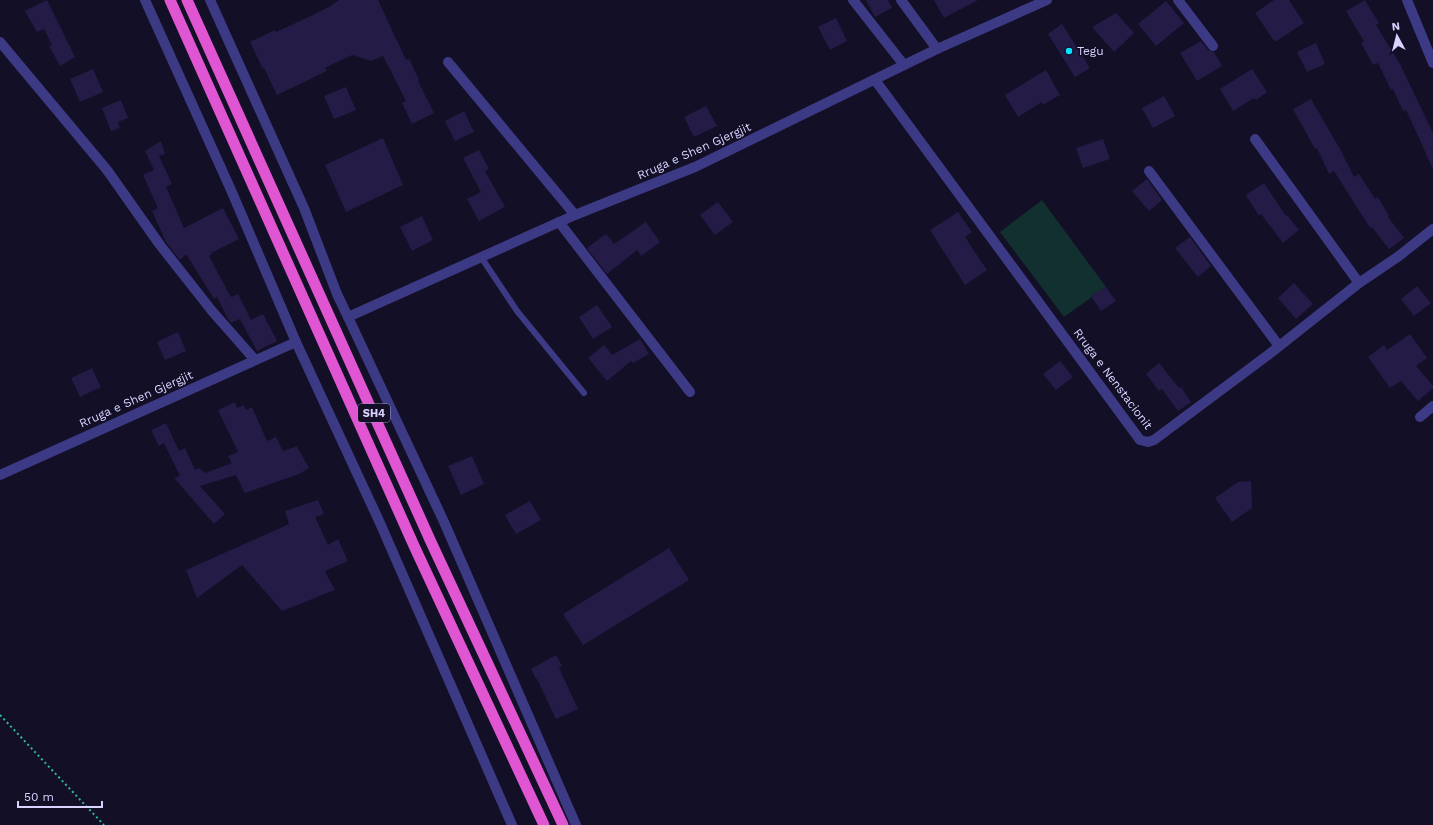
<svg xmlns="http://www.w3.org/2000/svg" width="1433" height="825" font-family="'Work Sans',sans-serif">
<rect width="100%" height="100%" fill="#130f26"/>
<!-- green -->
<polygon fill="#12302f" points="1042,200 1106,287 1064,317 1000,232"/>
<!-- building -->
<g fill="#241b47">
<polygon points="47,0 75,57 60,66 49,46 52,45 44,29 37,32 25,11"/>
<polygon points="339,0 378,0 406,60 409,59 419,80 418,81 434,113 412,124 402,103 406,101 383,56 371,61 352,55 325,68 327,71 277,95 264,68 263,69 250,42 275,30 276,32 302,20 329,7"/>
<polygon points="866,0 888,0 892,8 875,17"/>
<polygon points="934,0 978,0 944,18"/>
<polygon points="1274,0 1289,0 1304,23 1275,42 1255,13"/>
<polygon points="1365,0 1379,23 1376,25 1400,64 1433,133 1433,169 1406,110 1403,111 1393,89 1391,90 1378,63 1373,65 1361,43 1364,41 1346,11"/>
<polygon points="1166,1 1184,23 1156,46 1138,24"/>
<polygon points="1116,13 1134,33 1114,52 1092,27"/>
<polygon points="836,18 847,41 830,50 818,27"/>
<polygon points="1062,24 1090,68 1075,77 1048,34"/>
<polygon points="1201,41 1208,50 1214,52 1222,66 1197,81 1180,53"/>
<polygon points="1316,43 1325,64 1307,72 1297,52"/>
<polygon points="93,69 103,92 80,102 70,79"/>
<polygon points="1252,69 1267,92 1256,100 1254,98 1233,111 1220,89"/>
<polygon points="1046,70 1060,95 1043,105 1042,102 1018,117 1005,95"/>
<polygon points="346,87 356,110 334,119 324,96"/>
<polygon points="1164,96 1175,116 1153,128 1142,108"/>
<polygon points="1311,99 1340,149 1354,177 1359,174 1375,199 1378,197 1389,216 1388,217 1404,238 1389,249 1372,227 1370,228 1334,171 1329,174 1317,148 1315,149 1293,109"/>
<polygon points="121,100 128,118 118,122 120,128 111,131 102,108"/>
<polygon points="706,106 717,126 694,137 684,117"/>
<polygon points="464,111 474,132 455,141 445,121"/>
<polygon points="383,138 403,185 346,212 325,165"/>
<polygon points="1103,139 1110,159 1083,168 1076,148"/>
<polygon points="161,141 165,154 159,156 172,184 166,187 184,228 223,208 239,239 211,253 212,254 209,256 231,297 238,294 251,320 263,314 277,341 257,351 240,319 231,323 228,319 217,297 214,299 186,254 180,260 166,242 152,211 158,208 143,175 154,170 145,151"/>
<polygon points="479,150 489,169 485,171 505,207 479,221 467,199 481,192 463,158"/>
<polygon points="1147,179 1162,200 1149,211 1132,191"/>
<polygon points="1264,183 1286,216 1287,215 1299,230 1283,243 1261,214 1259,216 1246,195"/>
<polygon points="718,202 733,222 715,235 700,215"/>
<polygon points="958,212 972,232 965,237 987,270 965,285 930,230"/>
<polygon points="422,216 433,240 412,251 400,227"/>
<polygon points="646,222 660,242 641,256 637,250 607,274 587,248 606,234 614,244"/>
<polygon points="1190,237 1211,266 1198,277 1175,248"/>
<polygon points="1294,283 1313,304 1296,319 1278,298"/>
<polygon points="1417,286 1431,303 1414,316 1401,299"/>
<polygon points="1106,287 1116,301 1101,311 1091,296"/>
<polygon points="597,305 612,327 593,339 579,317"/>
<polygon points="178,332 186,351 165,360 157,342"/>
<polygon points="1410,334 1427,358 1416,366 1433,386 1433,388 1418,401 1401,381 1390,388 1368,357 1384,345 1387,350"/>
<polygon points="640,339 649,354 633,363 631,361 607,381 588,358 604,345 612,355"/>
<polygon points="1060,361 1073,377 1056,390 1043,374"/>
<polygon points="1159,363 1179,388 1181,387 1191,402 1178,411 1162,389 1159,391 1146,374"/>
<polygon points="92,368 101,387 80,397 71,378"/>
<polygon points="235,402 237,408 244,405 246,410 252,407 267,441 276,437 283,451 297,446 309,468 299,474 245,493 236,475 200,486 225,514 214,524 174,478 180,476 164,443 159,446 151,430 166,423 179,451 185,448 195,470 199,468 205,473 232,463 228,456 238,452 218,410"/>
<polygon points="472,456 484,484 461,495 448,466"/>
<polygon points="1251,481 1252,508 1232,522 1215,498 1238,482"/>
<polygon points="318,500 324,514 315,517 328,545 338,539 348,561 325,571 335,590 282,611 242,565 197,598 186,570 289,524 285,511"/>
<polygon points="530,501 541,520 516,534 505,515"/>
<polygon points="669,548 689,580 583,645 563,614"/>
<polygon points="556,655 562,666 559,668 578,709 556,719 537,679 536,679 531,669"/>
</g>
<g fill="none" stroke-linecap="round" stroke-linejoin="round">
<!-- path -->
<polyline stroke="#2fb8b0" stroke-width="2" stroke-dasharray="2 3" stroke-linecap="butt" points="0,715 104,825"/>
<!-- service -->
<polyline stroke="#3d3a85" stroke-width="6" points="481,257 517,311 584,393"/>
<!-- minor -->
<g stroke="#3d3a85" stroke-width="10">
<polyline points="210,0 304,208 337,294 348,317"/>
<polyline points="853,0 904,65"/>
<polyline points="901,0 937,49"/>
<polyline points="1178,0 1213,46"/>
<polyline points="1407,0 1433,63"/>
<polyline points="0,42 107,170 160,245 212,311 255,360"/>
<polyline points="448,62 575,215"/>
<polyline points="875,80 1140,440 1148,442 1154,440 1268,355 1359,283 1399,256 1433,229"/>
<polyline points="1255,139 1359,283"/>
<polyline points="1149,171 1279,346"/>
<polyline points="559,222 690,392"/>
<polyline points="1420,417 1433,406"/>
<polyline points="0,475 296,342"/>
</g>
<!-- tertiary -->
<g stroke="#3d3a85" stroke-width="10">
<polyline points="145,0 231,190 296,342 380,523 512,825"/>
<polyline points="576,825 444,522 348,317 575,215 695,167 937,49 1047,0"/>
</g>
<!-- trunk -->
<g stroke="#e055d1" stroke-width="11">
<polyline points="170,0 415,548 544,825"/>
<polyline points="187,0 431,542 563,825"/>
</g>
</g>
<!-- markers -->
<circle fill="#00e5ff" stroke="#130f26" stroke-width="1.5" cx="1069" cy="51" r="4"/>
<g text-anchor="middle" stroke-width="3.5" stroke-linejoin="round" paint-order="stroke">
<!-- shield labels -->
<rect fill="#130f26" stroke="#9e99be" stroke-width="1" x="358" y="404" width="32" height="18" rx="3"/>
<g font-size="11" font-weight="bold" fill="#d9d4ff">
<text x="374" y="417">SH4</text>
</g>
<!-- poi labels -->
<g font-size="12" fill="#d9d4ff" stroke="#130f26" text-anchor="start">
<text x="1077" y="55">Tegu</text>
</g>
<!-- street labels -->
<g font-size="12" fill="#d9d4ff" stroke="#130f26">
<text transform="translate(694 151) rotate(-24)" y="4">Rruga e Shen Gjergjit</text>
<text transform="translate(1113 379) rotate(53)" y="4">Rruga e Nenstacionit</text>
<text transform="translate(136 399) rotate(-24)" y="4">Rruga e Shen Gjergjit</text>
</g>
</g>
<!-- north arrow -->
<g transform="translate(1397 36) rotate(353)" stroke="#130f26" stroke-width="3" paint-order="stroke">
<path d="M0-3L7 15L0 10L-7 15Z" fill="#d9d4ff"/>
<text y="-6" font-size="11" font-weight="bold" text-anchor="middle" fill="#d9d4ff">N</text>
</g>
<!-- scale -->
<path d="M18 801v6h84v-6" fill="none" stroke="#d9d4ff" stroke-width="2"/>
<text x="24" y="801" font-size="12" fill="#d9d4ff" stroke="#130f26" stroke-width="3" paint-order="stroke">50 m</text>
</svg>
